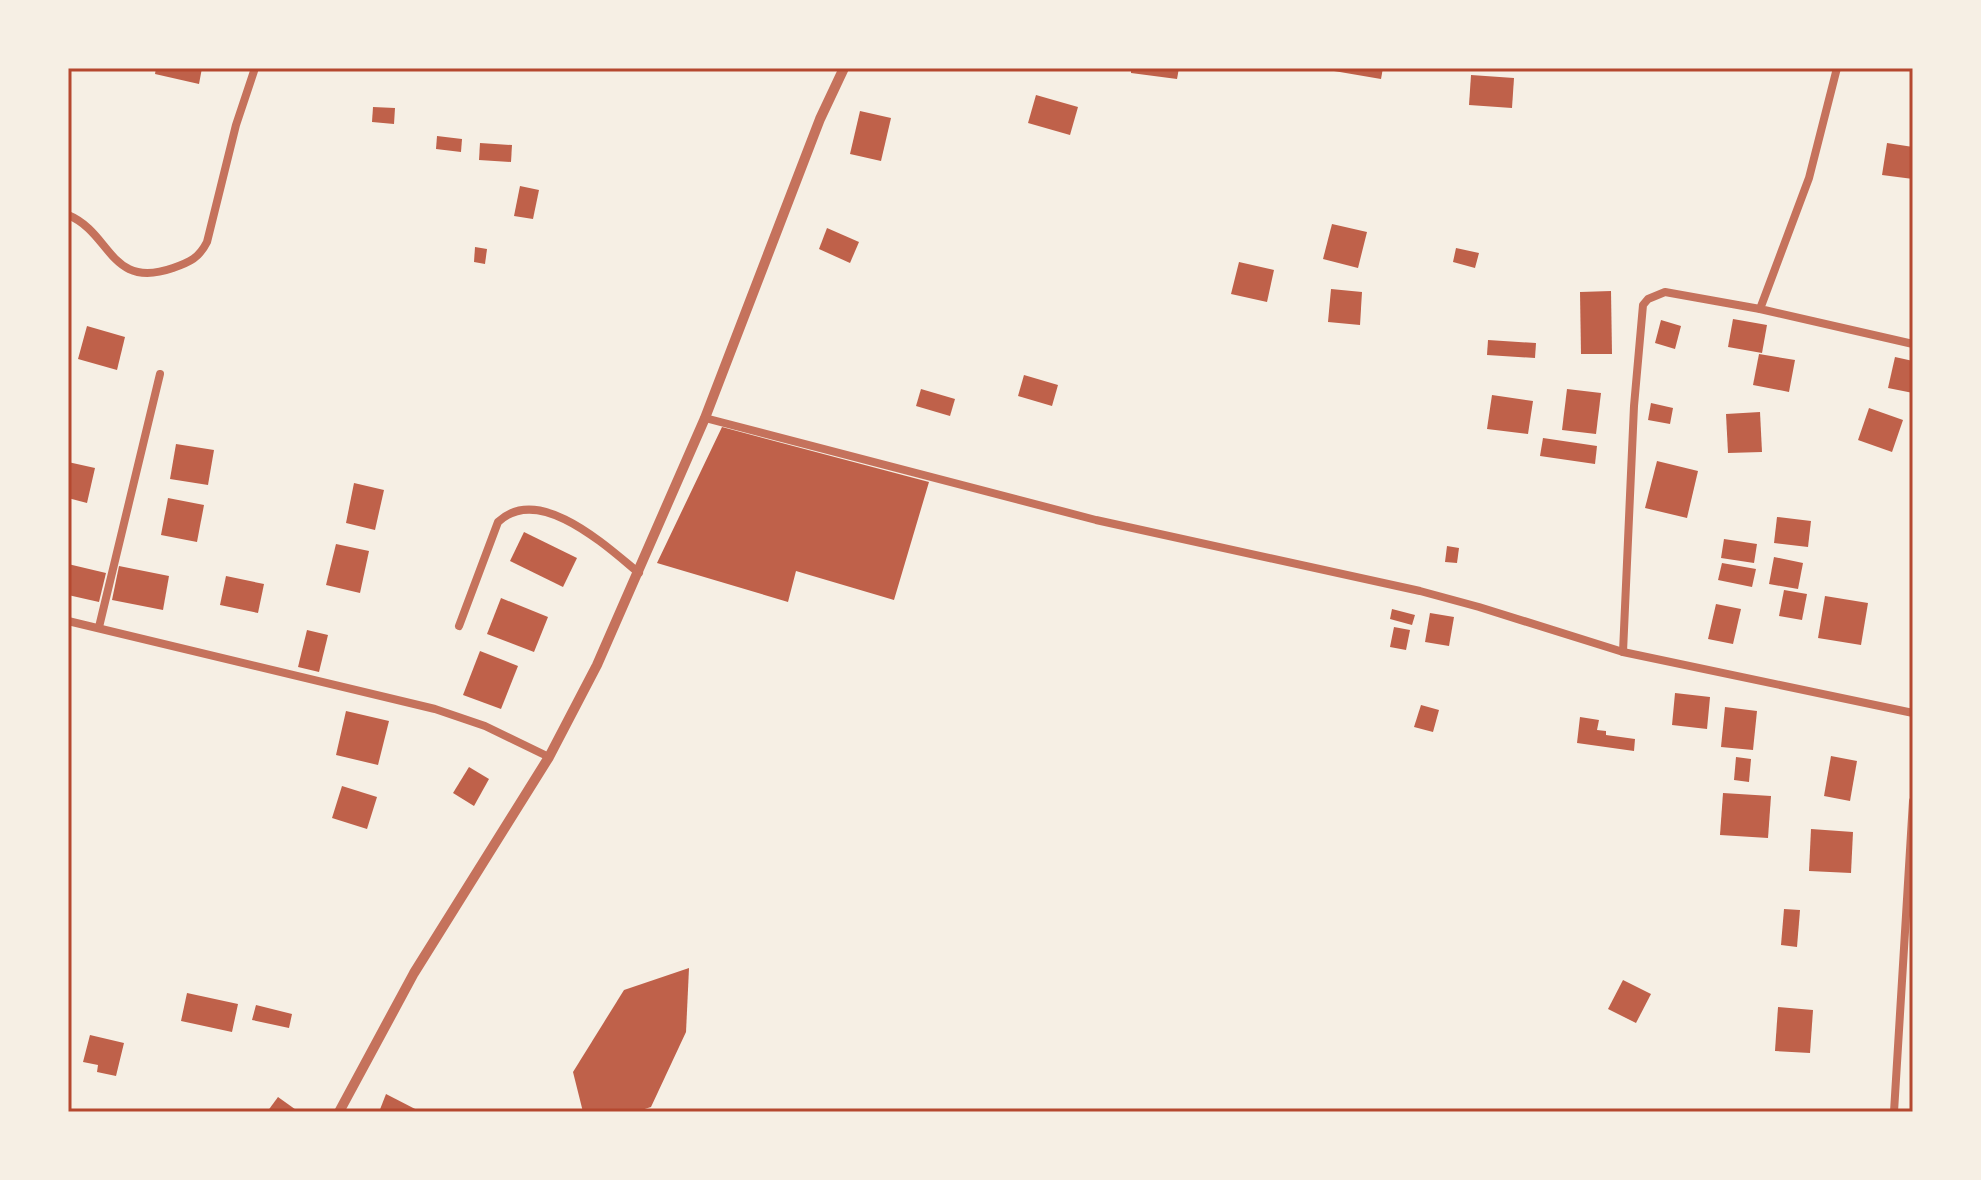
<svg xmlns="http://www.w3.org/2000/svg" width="1981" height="1180" font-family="'Source Sans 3',sans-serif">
<rect width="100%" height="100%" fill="#f6efe4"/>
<!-- building -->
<g fill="#bf614a">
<polygon points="156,68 202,68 199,84 155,74"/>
<polygon points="1131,68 1179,68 1177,79 1131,73"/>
<polygon points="1334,68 1383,68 1381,79 1334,71"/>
<polygon points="1471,75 1514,78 1512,108 1469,105"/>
<polygon points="1036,95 1078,107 1070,135 1028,123"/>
<polygon points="373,107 395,108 394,124 372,122"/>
<polygon points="860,111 891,118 881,161 850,154"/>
<polygon points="437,136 462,139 461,152 436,149"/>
<polygon points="480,143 512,145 511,162 479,160"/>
<polygon points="1887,143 1913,147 1913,179 1882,175"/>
<polygon points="520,186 539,190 533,219 514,216"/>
<polygon points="1332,224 1367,232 1358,268 1323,259"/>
<polygon points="827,228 859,242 850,263 819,249"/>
<polygon points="475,247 487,249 485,264 474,262"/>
<polygon points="1456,248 1479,253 1475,268 1453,262"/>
<polygon points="1239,262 1274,270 1267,302 1231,294"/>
<polygon points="1331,289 1362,292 1360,325 1328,322"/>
<polygon points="1611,291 1612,354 1581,354 1580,292"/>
<polygon points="1733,319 1767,325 1762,353 1728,347"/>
<polygon points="1661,320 1681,326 1675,349 1655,343"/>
<polygon points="87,326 125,337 117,370 78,359"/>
<polygon points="1488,340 1536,343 1535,358 1487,355"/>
<polygon points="1759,354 1795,360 1789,392 1753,385"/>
<polygon points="1895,357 1913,361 1913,393 1888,388"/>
<polygon points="1024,375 1058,385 1052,406 1018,396"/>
<polygon points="921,389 955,399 950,416 916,406"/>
<polygon points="1567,389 1601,393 1596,434 1562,430"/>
<polygon points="1492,395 1533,401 1528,434 1487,429"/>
<polygon points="1651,403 1673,408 1670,424 1648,420"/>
<polygon points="1869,408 1903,420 1892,452 1858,440"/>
<polygon points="1760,412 1762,452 1728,453 1726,414"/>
<polygon points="722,427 929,482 894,600 796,571 788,602 657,563"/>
<polygon points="1543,438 1597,446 1595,464 1540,456"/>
<polygon points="176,444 214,450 208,485 170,479"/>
<polygon points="1657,461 1698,471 1687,518 1645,508"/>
<polygon points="68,462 95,468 87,503 68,498"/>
<polygon points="354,483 384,490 375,530 346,523"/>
<polygon points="168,498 204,505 197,542 161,535"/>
<polygon points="1777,517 1811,521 1808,547 1774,543"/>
<polygon points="524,532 577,558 563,587 510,561"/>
<polygon points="1724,539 1757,544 1754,563 1721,558"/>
<polygon points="336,544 369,551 360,593 326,585"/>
<polygon points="1447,546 1459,548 1457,563 1445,562"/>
<polygon points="1774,557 1803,563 1798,589 1769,584"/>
<polygon points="1722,563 1756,569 1752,587 1718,580"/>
<polygon points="68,564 106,573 99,602 68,595"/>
<polygon points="119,566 169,576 163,610 112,600"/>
<polygon points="226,576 264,584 258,613 220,605"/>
<polygon points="1784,590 1807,594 1802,620 1779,616"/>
<polygon points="1825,596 1868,603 1861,645 1818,638"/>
<polygon points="501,598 548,617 534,652 487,634"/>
<polygon points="1716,604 1741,609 1733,644 1708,639"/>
<polygon points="1392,609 1415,615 1412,625 1390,619"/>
<polygon points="1430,613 1454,617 1449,646 1425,642"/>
<polygon points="1394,627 1410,630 1406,650 1390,647"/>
<polygon points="307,630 328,635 319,672 298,667"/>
<polygon points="480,651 518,666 501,709 463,695"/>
<polygon points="1675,693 1710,697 1707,729 1672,725"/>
<polygon points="1421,705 1439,710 1433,732 1414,727"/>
<polygon points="1725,707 1757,711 1753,750 1721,747"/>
<polygon points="346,711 389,721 378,765 336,755"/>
<polygon points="1580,717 1599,720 1597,730 1606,731 1606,735 1635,739 1634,751 1577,743"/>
<polygon points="1831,756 1857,761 1850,801 1824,796"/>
<polygon points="1736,757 1751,759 1749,782 1734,780"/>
<polygon points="469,767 489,779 474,806 453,793"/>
<polygon points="342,786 377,797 367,829 332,818"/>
<polygon points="1723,793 1771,796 1768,838 1720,835"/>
<polygon points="1811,829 1853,832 1851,873 1809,871"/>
<polygon points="1784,909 1800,910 1797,947 1781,945"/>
<polygon points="689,968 686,1032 651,1107 635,1112 583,1112 573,1072 624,990"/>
<polygon points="1623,980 1651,994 1636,1023 1608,1009"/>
<polygon points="187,993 238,1004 232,1032 181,1021"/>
<polygon points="256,1005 292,1014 289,1028 252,1020"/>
<polygon points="1778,1007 1813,1010 1810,1053 1775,1051"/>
<polygon points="90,1035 124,1043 116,1076 97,1072 98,1065 83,1062"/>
<polygon points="386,1094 421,1112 379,1112"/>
<polygon points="278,1097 299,1112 267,1112"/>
</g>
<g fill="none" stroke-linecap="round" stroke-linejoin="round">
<!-- minor -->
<g stroke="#c5725c" stroke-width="8">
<polyline points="1837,68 1809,178 1760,309 1913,344"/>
<path d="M68 215C112 233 109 290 173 268 190 262 199 258 207 242L236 125 255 68"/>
<polyline points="705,418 1096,520 1420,591 1479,607 1623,652 1913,713"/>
<polyline points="68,621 435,709 485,726 549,757"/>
<path d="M459 626 498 522C539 483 606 546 639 573"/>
<polyline points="99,627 160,374"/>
<polyline points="1623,652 1634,406 1643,305 1648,299 1665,292 1760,309"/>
<polyline points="1894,1112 1913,801"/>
</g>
<!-- tertiary -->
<polyline stroke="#c5725c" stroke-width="10" points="339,1112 414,973 549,757 597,665 705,418 820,119 844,68"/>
</g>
<!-- border -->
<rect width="1981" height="1180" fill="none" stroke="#f6efe4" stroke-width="140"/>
<rect x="70" y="70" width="1841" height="1040" fill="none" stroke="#b5482f" stroke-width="3"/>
</svg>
